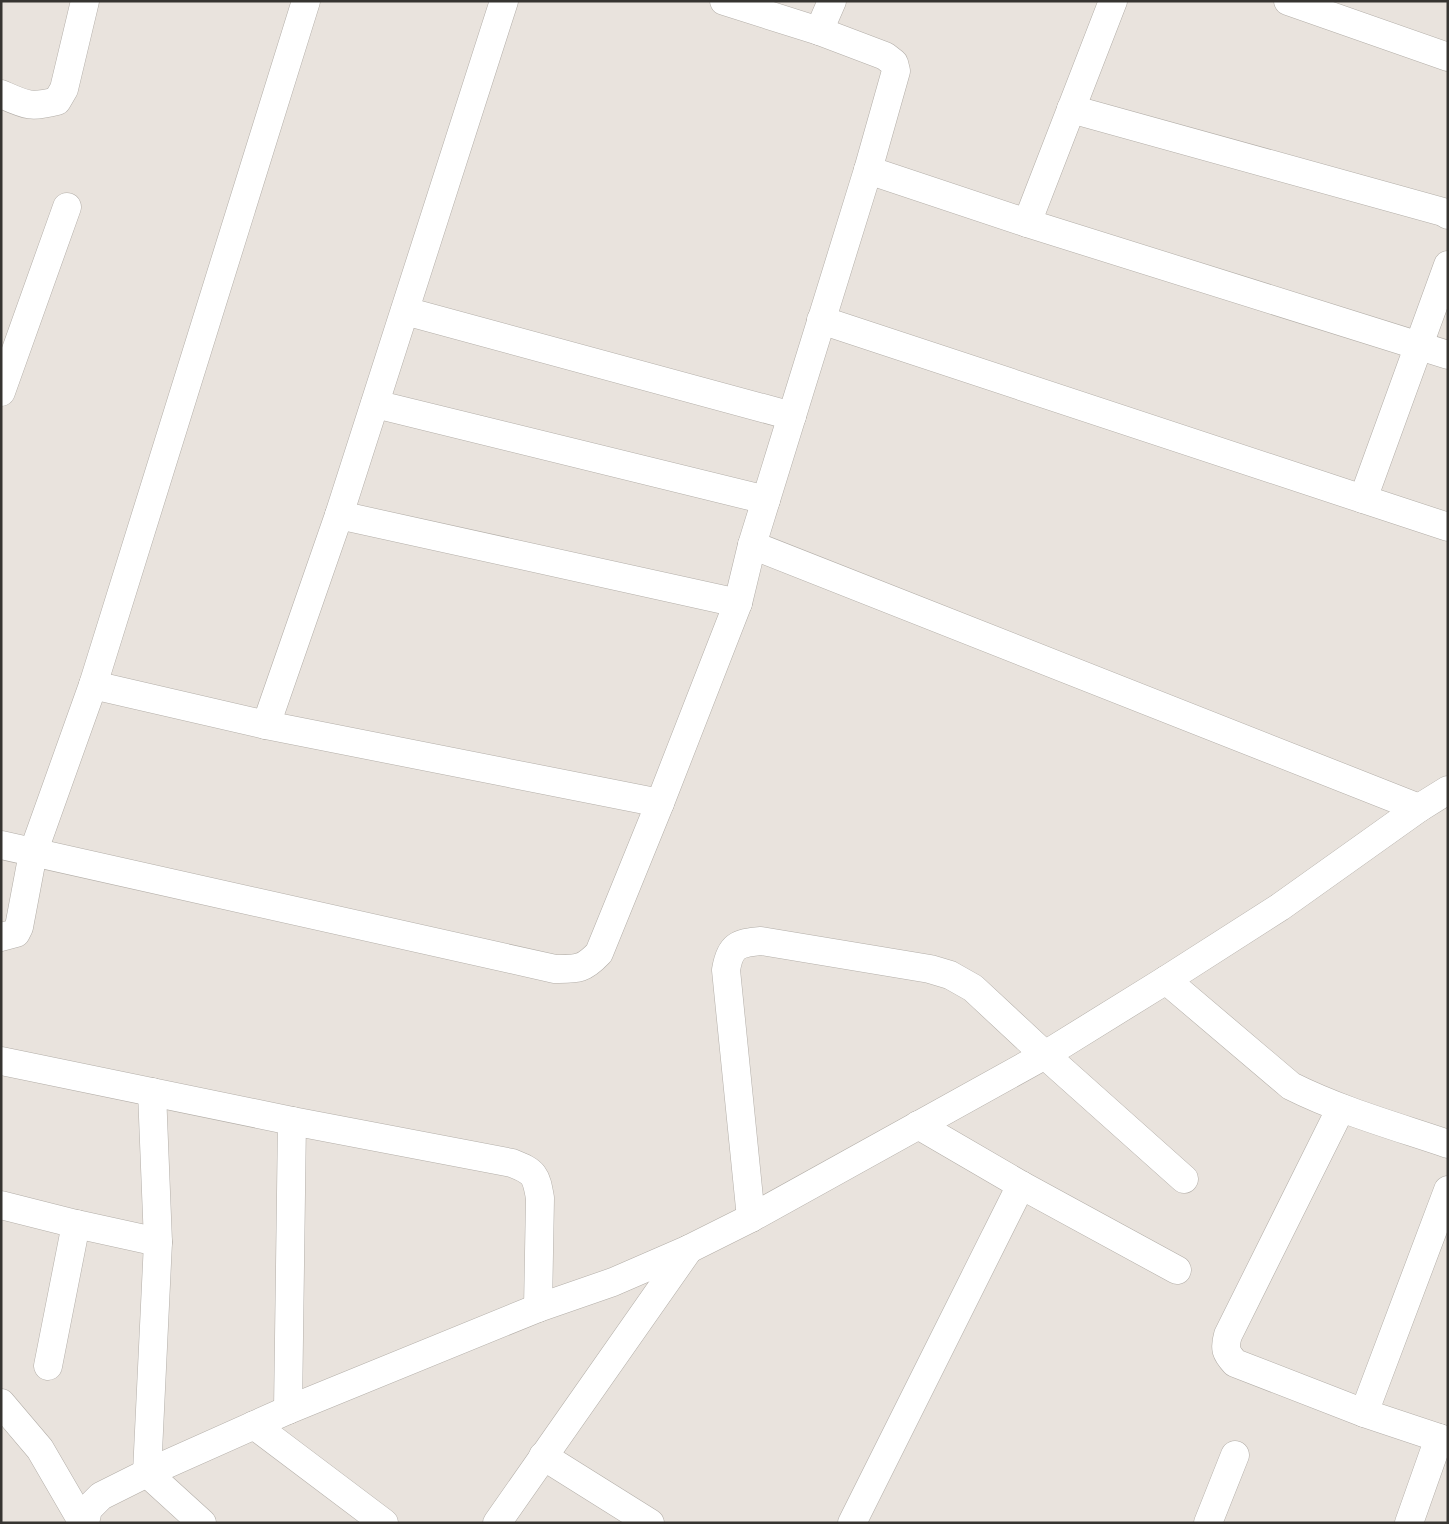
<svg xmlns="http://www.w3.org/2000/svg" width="1449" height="1524" font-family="'Work Sans',sans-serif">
<rect width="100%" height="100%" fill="#e9e3dd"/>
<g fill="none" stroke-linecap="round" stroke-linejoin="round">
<!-- minor casing -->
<g stroke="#b3aea8" stroke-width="29">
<g id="minor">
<polyline points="1288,1 1448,57"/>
<polyline points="819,31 832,1"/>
<path d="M1 94C26 105 30 108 57 101L64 89 85 1"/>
<polyline points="1071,109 1443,212 1448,215"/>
<polyline points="868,170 1027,223 1448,355"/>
<polyline points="1027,223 1113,1"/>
<polyline points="405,311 792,416"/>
<polyline points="821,320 1363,499 1448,265"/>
<polyline points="1,392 67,207"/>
<polyline points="375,404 766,500"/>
<polyline points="1363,499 1448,527"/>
<polyline points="339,515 738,603"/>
<polyline points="752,545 1419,808"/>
<polyline points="93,685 266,725 660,803"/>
<polyline points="266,725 339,515 504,1"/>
<path d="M1 845 555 969C577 969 583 970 599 953L660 803 738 603 752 545 868 170 896 71 894 63 885 56 819 31 724 1"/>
<polyline points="1,937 16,933 19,927 33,853 93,685 306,1"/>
<path d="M1166 980 1291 1086C1341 1111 1395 1126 1448 1144"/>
<path d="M1 1061 292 1121 512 1163C535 1172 536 1175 540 1198L538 1308"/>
<polyline points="152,1092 158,1242 147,1473 202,1523"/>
<path d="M1341 1108 1228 1335C1224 1349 1226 1353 1235 1363L1364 1413 1448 1441"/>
<polyline points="918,1125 1021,1185 1177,1270"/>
<polyline points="1,1205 76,1224 158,1242"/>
<path d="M751 1218 726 970C730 946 737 943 761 941L930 969 950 975 973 988 1045 1055 1184 1179"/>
<polyline points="48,1366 76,1224"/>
<polyline points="1,1403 40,1449 83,1523"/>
<polyline points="288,1410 292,1121"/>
<polyline points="1364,1413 1448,1190"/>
<polyline points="254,1425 384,1523"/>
<polyline points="543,1456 650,1523"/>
<polyline points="85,1523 88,1509 101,1496 147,1473 288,1410 538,1308 613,1282 689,1249 751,1218 1045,1055 1166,980 1280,907 1419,808 1448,790"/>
<polyline points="497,1523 689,1249"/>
<polyline points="852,1523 1021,1185"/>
<polyline points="1208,1523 1235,1455"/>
<polyline points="1409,1523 1439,1438"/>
</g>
</g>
<!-- minor -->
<use href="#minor" stroke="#fff" stroke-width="28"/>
</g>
<!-- border -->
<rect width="1449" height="1524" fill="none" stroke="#363431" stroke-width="5"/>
</svg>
